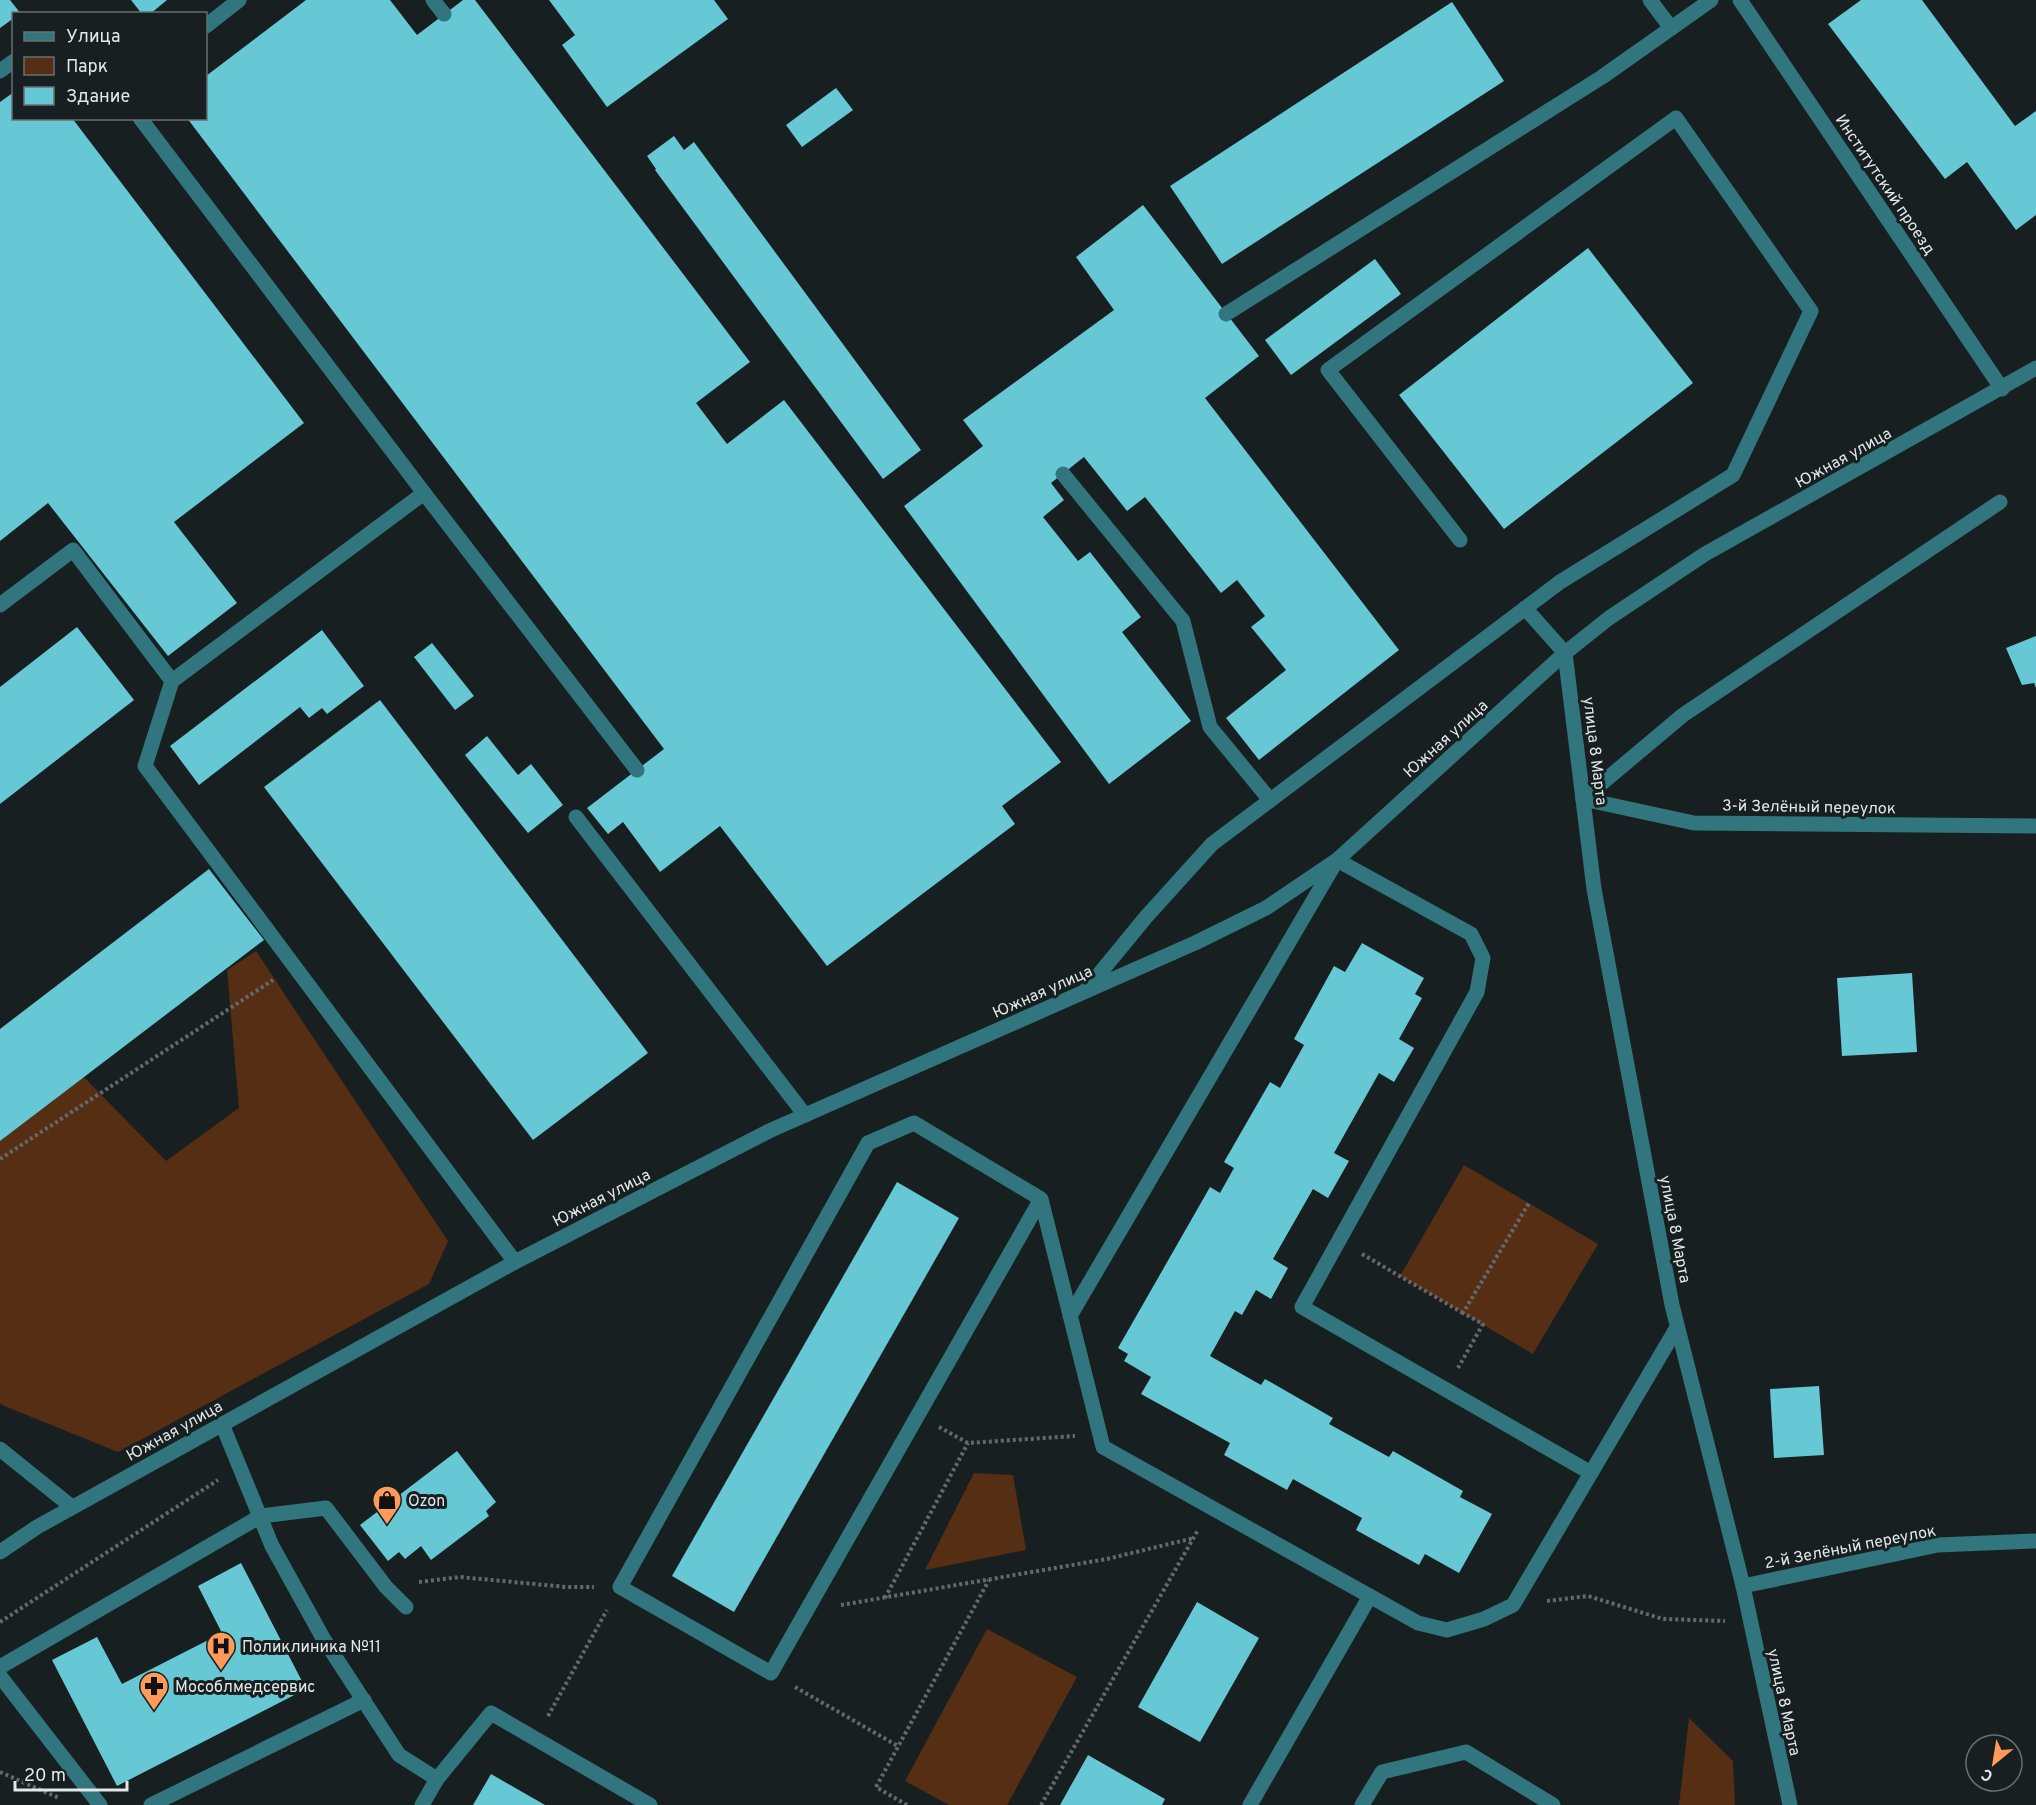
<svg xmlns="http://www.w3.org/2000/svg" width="2036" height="1805" font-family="Overpass,sans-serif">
<rect width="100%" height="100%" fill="#181f20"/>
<!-- green -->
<g fill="#552e14">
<polygon points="256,951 448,1241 429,1284 118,1452 2,1405 0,1403 0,1125 76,1069 166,1161 239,1108 227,970"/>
<polygon points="1464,1165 1598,1244 1533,1354 1400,1276"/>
<polygon points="974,1473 1013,1475 1026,1550 925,1570"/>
<polygon points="987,1629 1077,1677 1007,1805 949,1805 905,1781"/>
<polygon points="1689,1718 1733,1761 1735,1805 1679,1805"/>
</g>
<!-- building -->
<g fill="#66c8d5">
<polygon points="0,0 10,0 21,14 14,14 14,18 0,28"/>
<polygon points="131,0 167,0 150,14 142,14"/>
<polygon points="306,0 390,0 417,35 463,0 475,0 750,362 696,403 727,444 784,400 1061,762 1002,806 1015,824 827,966 720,826 660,872 623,822 608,834 587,808 664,749 187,118 206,118 206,76"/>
<polygon points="549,0 714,0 728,19 607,107 562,45 575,35"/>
<polygon points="1861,0 1922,0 2015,126 2036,111 2036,215 2016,230 1967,162 1945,179 1828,24"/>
<polygon points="1452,2 1504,81 1222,264 1170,186"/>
<polygon points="836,88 853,110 802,147 786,125"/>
<polygon points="14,92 14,118 72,118 304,423 174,522 237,603 168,656 48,503 0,541 0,102"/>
<polygon points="674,136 684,150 694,142 921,450 883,479 655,170 656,169 647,156"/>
<polygon points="1143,205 1259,356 1205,398 1399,650 1259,760 1226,718 1286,670 1251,627 1265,616 1237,580 1221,593 1145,497 1127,511 1084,457 1051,483 1064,500 1043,517 1078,561 1090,552 1141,617 1122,632 1191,721 1109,784 904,506 983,446 963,420 1114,310 1076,257"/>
<polygon points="1588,248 1693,383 1504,529 1399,395"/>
<polygon points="1375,259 1401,294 1291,375 1265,340"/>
<polygon points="77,627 134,700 0,804 0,687"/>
<polygon points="322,630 364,686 327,714 322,708 309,718 300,707 199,785 170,746"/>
<polygon points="2036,636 2036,688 2034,683 2022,685 2006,648"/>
<polygon points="432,643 474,696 455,710 414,657"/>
<polygon points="380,700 648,1053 533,1140 264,787"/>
<polygon points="487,736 518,775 531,764 563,805 528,833 465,755"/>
<polygon points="209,869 264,940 0,1141 0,1029"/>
<polygon points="1362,943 1424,978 1415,994 1422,998 1399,1039 1414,1048 1394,1082 1379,1073 1334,1153 1349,1161 1328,1198 1313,1189 1273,1259 1288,1268 1271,1299 1256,1290 1242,1315 1235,1311 1210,1356 1261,1385 1265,1379 1333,1418 1329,1424 1389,1457 1393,1451 1463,1491 1460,1497 1492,1514 1459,1573 1425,1554 1419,1565 1356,1530 1362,1518 1293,1479 1287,1490 1224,1455 1230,1443 1141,1394 1151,1377 1124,1361 1128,1354 1118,1348 1210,1187 1220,1193 1234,1168 1224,1162 1270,1082 1280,1088 1304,1045 1294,1039 1334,966 1345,972"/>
<polygon points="1912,973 1917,1052 1842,1056 1837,978"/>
<polygon points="897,1182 959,1218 734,1612 672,1576"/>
<polygon points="1819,1386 1824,1455 1774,1458 1770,1389"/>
<polygon points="457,1451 496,1502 486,1511 489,1516 431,1560 421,1546 405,1559 399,1552 388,1561 360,1525"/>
<polygon points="241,1563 306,1689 117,1786 52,1660 97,1637 122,1684 222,1633 198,1586"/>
<polygon points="1197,1602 1259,1638 1200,1742 1138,1707"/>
<polygon points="1088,1755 1165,1799 1162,1805 1060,1805"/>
<polygon points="491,1774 545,1805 473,1805"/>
</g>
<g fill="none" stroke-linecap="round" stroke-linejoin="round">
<!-- path -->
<g stroke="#646a6b" stroke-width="4" stroke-dasharray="3 3" stroke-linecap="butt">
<polyline points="0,1159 273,980"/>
<polyline points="1362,1254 1463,1313"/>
<polyline points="1458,1368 1483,1324 1463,1313 1529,1203"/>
<polyline points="939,1427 968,1443 1075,1436"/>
<polyline points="419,1582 460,1577 566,1587 594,1587"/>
<polyline points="885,1598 968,1443"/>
<polyline points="1547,1601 1588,1596 1663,1619 1725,1621"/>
<polyline points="841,1605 1107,1559 1194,1538"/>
<polyline points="0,1622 218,1480"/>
<polyline points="795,1687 898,1746"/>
<polyline points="548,1716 607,1610"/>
<polyline points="0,1772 59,1798"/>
<polyline points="907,1805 876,1787 989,1580"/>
<polyline points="1041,1805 1198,1530"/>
</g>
<!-- minor -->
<g stroke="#31757e" stroke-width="15">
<polyline points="433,0 444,14"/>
<polyline points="1650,0 1671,28"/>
<polyline points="1740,0 2002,389"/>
<polyline points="206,26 239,0"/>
<polyline points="0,71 14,61"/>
<polyline points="140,118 424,493 172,681 145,766 515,1262"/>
<polyline points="1226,314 1602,77 1711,0"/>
<polyline points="1063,474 1183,621 1210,727 1270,800"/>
<polyline points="424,493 637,770"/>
<polyline points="0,605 73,550 172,681"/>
<polyline points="1525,608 1565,653 1594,889 1672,1305 1743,1586 1790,1805"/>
<polyline points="1583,799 1683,715 2000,502"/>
<polyline points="1583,799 1694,823 2036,826"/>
<polyline points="576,817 805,1115"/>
<polyline points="1086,990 1146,917 1212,844 1560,582 1733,475 1811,311 1676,118 1328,370 1460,540"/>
<polyline points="1041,1199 771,1673 620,1587 868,1143 914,1123 1041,1199 1103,1447 1418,1623 1447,1630 1484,1619 1513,1605 1591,1473 1302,1307 1477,992 1483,958 1471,934 1337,860 1070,1316"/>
<polyline points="222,1424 272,1546 323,1638 399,1755 437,1779"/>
<polyline points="0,1449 72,1507"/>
<polyline points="1591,1473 1676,1329"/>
<polyline points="0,1552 37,1527 515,1262 769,1131 1195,943 1266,908 1337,860 1565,653 1609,618 1705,554 2036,368"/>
<polyline points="1743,1586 1938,1545 2036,1541"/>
<polyline points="0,1667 261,1516 326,1508 386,1587 406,1607"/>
<polyline points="0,1676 100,1805"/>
<polyline points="151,1805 364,1700"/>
<polyline points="422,1805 437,1779 491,1713 650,1805"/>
<polyline points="1250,1805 1370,1596"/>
<polyline points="1362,1805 1382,1772 1466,1752 1553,1805"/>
</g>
</g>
<!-- icons -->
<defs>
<g id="shop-pin" transform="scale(1.5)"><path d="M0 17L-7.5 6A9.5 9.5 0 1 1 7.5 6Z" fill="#ff9a5b" stroke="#181f20"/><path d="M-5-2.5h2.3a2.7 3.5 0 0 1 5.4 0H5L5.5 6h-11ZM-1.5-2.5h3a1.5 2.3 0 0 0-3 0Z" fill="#111"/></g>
<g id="hospital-pin" transform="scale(1.5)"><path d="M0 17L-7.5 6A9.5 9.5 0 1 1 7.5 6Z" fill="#ff9a5b" stroke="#181f20"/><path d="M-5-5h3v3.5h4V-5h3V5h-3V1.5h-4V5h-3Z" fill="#111"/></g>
<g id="pharmacy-pin" transform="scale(1.5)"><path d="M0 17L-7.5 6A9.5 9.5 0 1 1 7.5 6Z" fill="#ff9a5b" stroke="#181f20"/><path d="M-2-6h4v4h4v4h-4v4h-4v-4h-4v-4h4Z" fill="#111"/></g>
</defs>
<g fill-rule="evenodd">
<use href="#shop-pin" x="387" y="1500"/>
<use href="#hospital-pin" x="221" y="1646"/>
<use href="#pharmacy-pin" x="154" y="1686"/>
</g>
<g text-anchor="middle" stroke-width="6" stroke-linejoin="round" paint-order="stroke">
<!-- street labels -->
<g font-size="16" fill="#e2e7e8" stroke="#181f20">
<text transform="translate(1886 184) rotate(56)" y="6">Институтский проезд</text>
<text transform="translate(1843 457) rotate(-29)" y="6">Южная улица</text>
<text transform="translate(1445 738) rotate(-42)" y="6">Южная улица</text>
<text transform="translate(1596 751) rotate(83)" y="6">улица 8 Марта</text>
<text transform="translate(1809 806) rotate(1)" y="6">3-й Зелёный переулок</text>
<text transform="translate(1042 991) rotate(-24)" y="6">Южная улица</text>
<text transform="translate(601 1197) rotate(-27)" y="6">Южная улица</text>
<text transform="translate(1676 1229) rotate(79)" y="6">улица 8 Марта</text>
<text transform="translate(174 1430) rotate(-29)" y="6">Южная улица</text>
<text transform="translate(1850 1546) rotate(-11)" y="6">2-й Зелёный переулок</text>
<text transform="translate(1785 1702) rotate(78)" y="6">улица 8 Марта</text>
</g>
<!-- poi labels -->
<g font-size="16" fill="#e2e7e8" stroke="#181f20" text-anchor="start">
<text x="408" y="1506">Ozon</text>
<text x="242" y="1652">Поликлиника №11</text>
<text x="175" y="1692">Мособлмедсервис</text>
</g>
</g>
<!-- legend -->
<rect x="12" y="12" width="195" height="108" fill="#181f20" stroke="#696f70" stroke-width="1.5"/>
<rect x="24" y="32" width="30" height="9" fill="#31757e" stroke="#696f70" stroke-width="1.5"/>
<text x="66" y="42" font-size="18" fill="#e2e7e8">Улица</text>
<rect x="24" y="57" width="30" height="18" fill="#552e14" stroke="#696f70" stroke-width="1.5"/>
<text x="66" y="72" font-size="18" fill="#e2e7e8">Парк</text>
<rect x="24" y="87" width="30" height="18" fill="#66c8d5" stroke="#696f70" stroke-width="1.5"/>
<text x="66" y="102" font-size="18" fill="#e2e7e8">Здание</text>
<!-- north arrow -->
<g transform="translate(1994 1763) rotate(210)"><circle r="28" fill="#181f20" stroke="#696f70" stroke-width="1.5"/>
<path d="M0-4.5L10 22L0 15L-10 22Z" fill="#ff9a5b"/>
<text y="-9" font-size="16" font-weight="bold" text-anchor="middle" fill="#e2e7e8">С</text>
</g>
<!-- scale -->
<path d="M15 1781v9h112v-9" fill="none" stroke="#e2e7e8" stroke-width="3"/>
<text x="24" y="1781" font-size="18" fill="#e2e7e8" stroke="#181f20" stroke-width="4.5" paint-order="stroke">20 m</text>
</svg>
